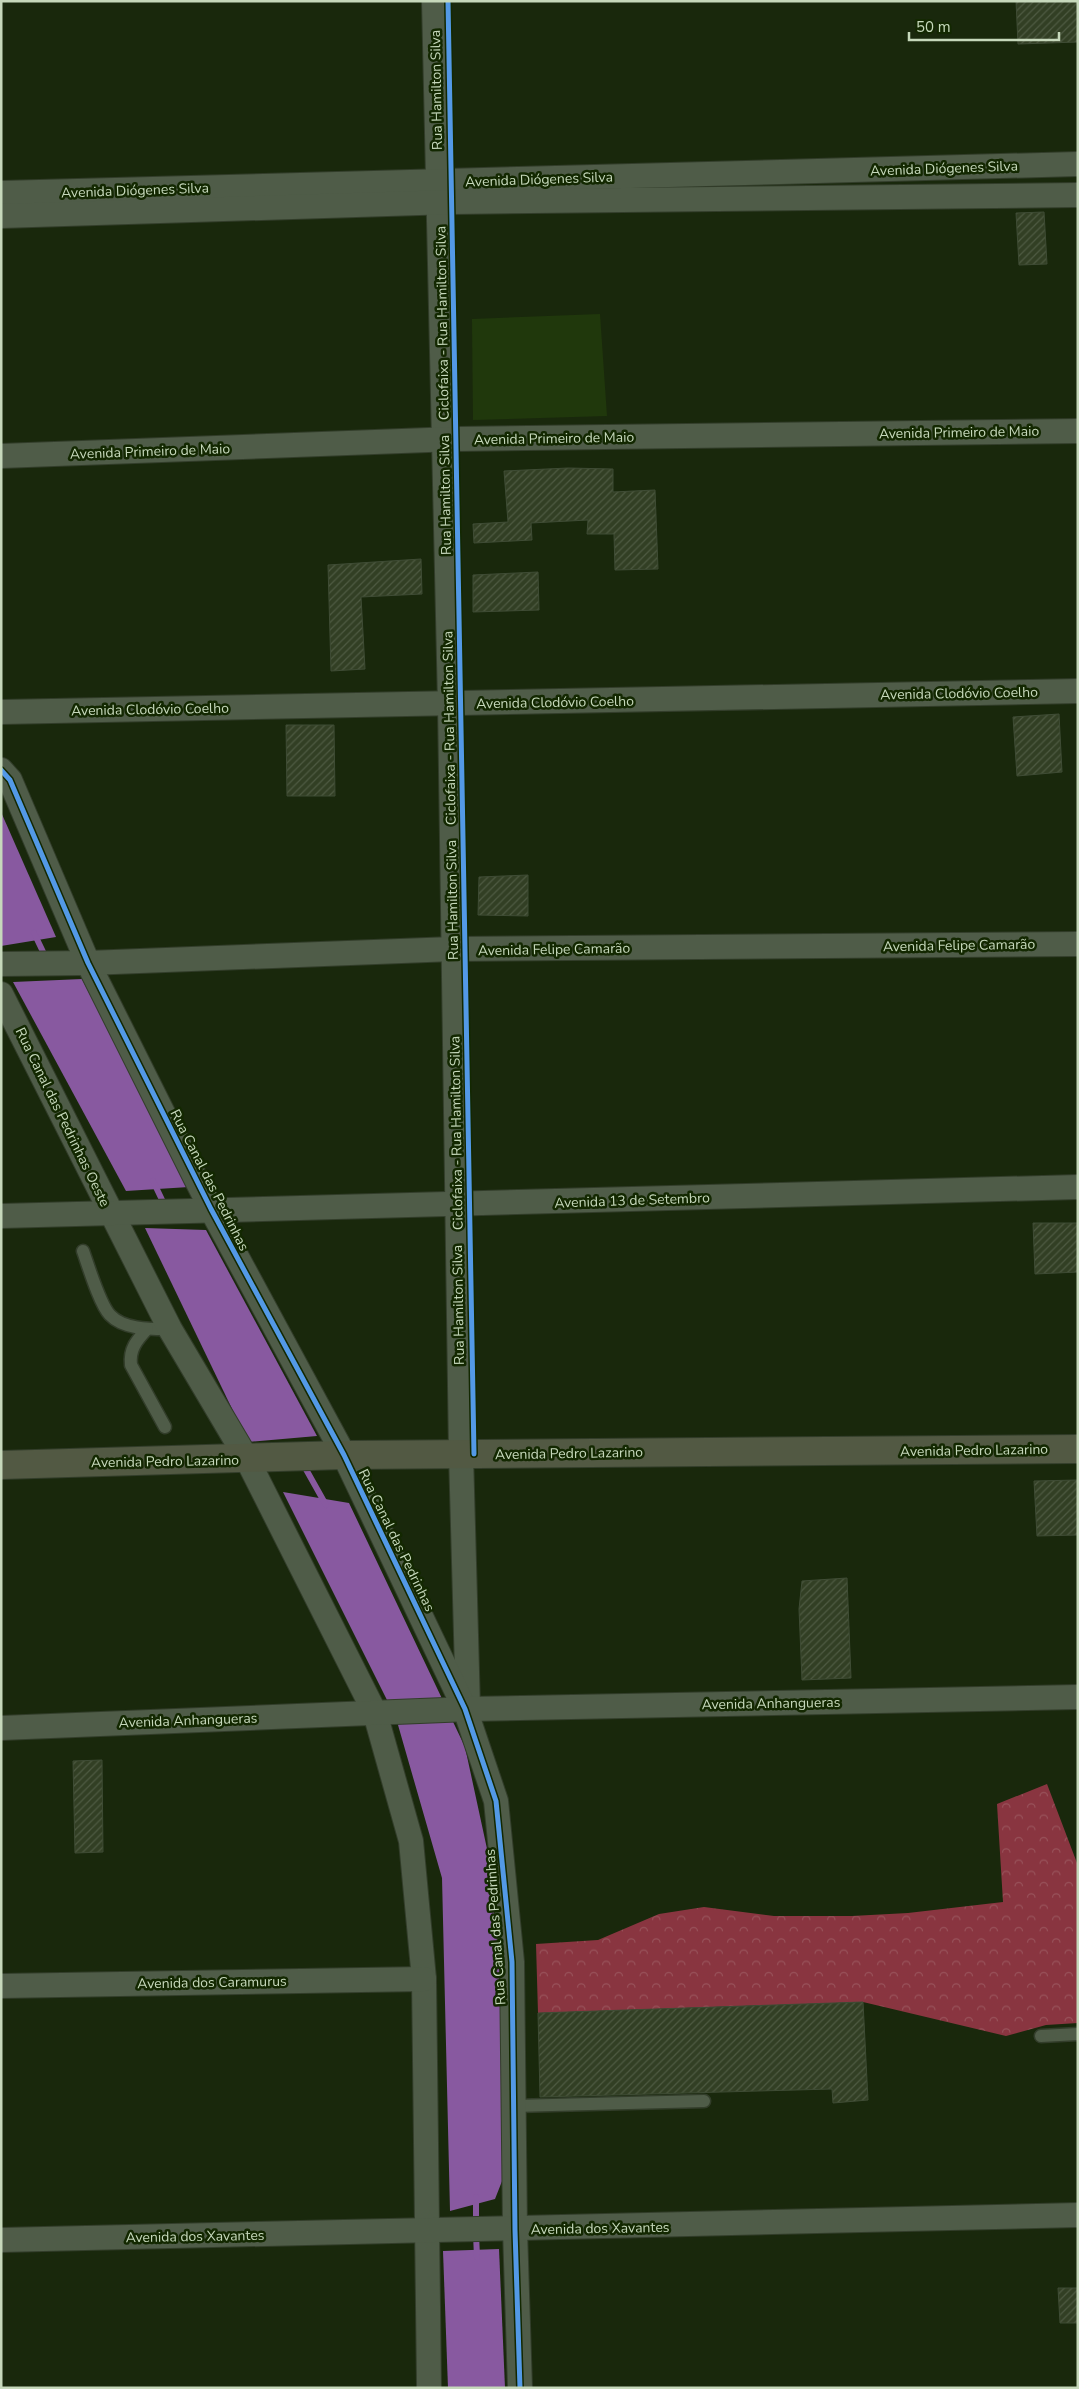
<svg xmlns="http://www.w3.org/2000/svg" width="1079" height="2389" font-family="'Nunito Sans',sans-serif">
<defs>
<pattern id="forest-crowns" width="20" height="18" patternUnits="userSpaceOnUse" patternTransform="scale(1.25)"><rect width="20" height="18" fill="#893540"/><path d="M2 6a3 3 0 1 1 6 0M12 15a3 3 0 1 1 6 0" fill="none" stroke="#98525a"/></pattern>
<pattern id="building-hatch" width="6" height="6" patternUnits="userSpaceOnUse" patternTransform="scale(1.25)"><rect width="6" height="6" fill="#323f24"/><path d="M-1 1l2-2M0 6l6-6M5 7l2-2" fill="none" stroke="#4e5a42"/></pattern>
</defs>
<rect width="100%" height="100%" fill="#19280c"/>
<!-- built -->
<polygon fill="#20380c" points="600,314 607,416 473,420 472,319"/>
<!-- forest -->
<polygon fill="url(#forest-crowns)" points="1047,1784 1077,1863 1078,2023 1046,2025 1006,2036 863,2002 538,2013 536,1944 598,1940 659,1914 704,1907 774,1916 852,1916 908,1913 1003,1902 997,1804"/>
<!-- water -->
<g fill="#8859a0">
<polygon points="1,812 56,937 1,946"/>
<polygon points="82,979 189,1187 126,1191 13,982"/>
<polygon points="145,1228 206,1230 317,1436 248,1442"/>
<polygon points="283,1492 349,1503 465,1747 497,1895 506,2171 495,2199 450,2211 442,1878 396,1718"/>
<polygon points="499,2249 505,2388 448,2388 443,2251"/>
</g>
<g fill="none" stroke-linecap="round" stroke-linejoin="round">
<!-- stream -->
<g stroke="#8859a0" stroke-width="6">
<polyline points="34,933 46,958"/>
<polyline points="153,1181 165,1206"/>
<polyline points="303,1464 326,1505"/>
<polyline points="476,2197 476,2224"/>
<polyline points="476,2234 477,2257"/>
</g>
</g>
<!-- building -->
<g fill="url(#building-hatch)" stroke="#3f4c35">
<polygon points="1016,1 1078,1 1078,42 1018,44"/>
<polygon points="1044,212 1047,264 1019,265 1016,213"/>
<polygon points="568,468 613,469 613,492 655,490 658,569 615,570 614,534 587,534 588,520 531,523 532,540 474,543 473,524 508,522 504,471"/>
<polygon points="421,559 422,594 361,597 365,669 331,671 328,565"/>
<polygon points="538,572 539,610 473,612 473,575"/>
<polygon points="1059,714 1062,772 1017,776 1013,717"/>
<polygon points="286,725 334,725 335,796 287,796"/>
<polygon points="528,875 528,916 478,915 479,877"/>
<polygon points="1033,1223 1078,1223 1078,1272 1035,1274"/>
<polygon points="1078,1480 1078,1535 1037,1536 1034,1481"/>
<polygon points="847,1578 851,1678 802,1680 799,1609 802,1581"/>
<polygon points="102,1760 103,1852 75,1853 73,1761"/>
<polygon points="863,2002 868,2100 833,2103 832,2089 540,2097 538,2013"/>
<polygon points="1058,2288 1078,2288 1078,2323 1060,2323"/>
</g>
<g fill="none" stroke-linecap="round" stroke-linejoin="round">
<!-- lane casing -->
<g stroke="#323d2a" stroke-width="15">
<g id="lane">
<path d="M83 1251C88 1265 100 1305 110 1315 124 1330 152 1329 170 1329"/>
<path d="M147 1329C137 1340 129 1349 131 1365L165 1427"/>
<polyline points="1041,2036 1078,2034"/>
<polyline points="514,2106 704,2101"/>
</g>
</g>
<!-- street casing -->
<g stroke="#323d2a" stroke-width="26">
<g id="street">
<polyline points="434,1 450,704 461,1454 468,1707"/>
<polyline points="1,193 1078,164"/>
<polyline points="1,216 451,202 1078,195"/>
<polyline points="1,456 455,439 1078,431"/>
<polyline points="1,712 1078,691"/>
<polyline points="1,770 10,780 88,963 211,1209 344,1455 465,1709 496,1801 512,1962 515,2230 520,2388"/>
<polyline points="1,964 88,963 453,949 1078,944"/>
<polyline points="1,994 170,1329 247,1459 375,1713 411,1841 424,1979 429,2388"/>
<polyline points="1,1216 1078,1187"/>
<polyline points="1,1728 469,1709 1078,1697"/>
<polyline points="1,1986 424,1979"/>
<polyline points="1,2240 1078,2215"/>
</g>
</g>
<!-- secondary casing -->
<g stroke="#323d2a" stroke-width="30">
<polyline id="secondary" points="1,1465 344,1455 1078,1449"/>
</g>
<!-- lane -->
<use href="#lane" stroke="#4f5c48" stroke-width="12"/>
<!-- street -->
<use href="#street" stroke="#4f5c48" stroke-width="24"/>
<!-- secondary -->
<use href="#secondary" stroke="#525943" stroke-width="28"/>
<!-- cycleway casing -->
<g stroke="#132801" stroke-width="8">
<g id="cycleway">
<polyline points="448,1 474,1454"/>
<polyline points="1,770 10,780 88,963 211,1209 344,1455 465,1709 496,1801 512,1962 515,2230 520,2388"/>
</g>
</g>
<!-- cycleway -->
<use href="#cycleway" stroke="#5399e6" stroke-width="5"/>
</g>
<g text-anchor="middle" stroke-width="5" stroke-linejoin="round" paint-order="stroke">
<!-- street labels -->
<g font-size="14" fill="#c6d8bb" stroke="#132801">
<text transform="translate(436 90) rotate(-91)" y="5">Rua Hamilton Silva</text>
<text transform="translate(944 168) rotate(-2)" y="5">Avenida Diógenes Silva</text>
<text transform="translate(539 179) rotate(-2)" y="5">Avenida Diógenes Silva</text>
<text transform="translate(135 190) rotate(-2)" y="5">Avenida Diógenes Silva</text>
<text transform="translate(442 323) rotate(-91)" y="5">Ciclofaixa - Rua Hamilton Silva</text>
<text transform="translate(959 432) rotate(-1)" y="5">Avenida Primeiro de Maio</text>
<text transform="translate(554 438) rotate(-1)" y="5">Avenida Primeiro de Maio</text>
<text transform="translate(150 451) rotate(-2)" y="5">Avenida Primeiro de Maio</text>
<text transform="translate(445 495) rotate(-91)" y="5">Rua Hamilton Silva</text>
<text transform="translate(959 693) rotate(-1)" y="5">Avenida Clodóvio Coelho</text>
<text transform="translate(555 702) rotate(-1)" y="5">Avenida Clodóvio Coelho</text>
<text transform="translate(150 709) rotate(-1)" y="5">Avenida Clodóvio Coelho</text>
<text transform="translate(449 728) rotate(-91)" y="5">Ciclofaixa - Rua Hamilton Silva</text>
<text transform="translate(452 900) rotate(-91)" y="5">Rua Hamilton Silva</text>
<text transform="translate(959 945) rotate(-1)" y="5">Avenida Felipe Camarão</text>
<text transform="translate(554 949) rotate(-1)" y="5">Avenida Felipe Camarão</text>
<text transform="translate(63 1117) rotate(64)" y="5">Rua Canal das Pedrinhas Oeste</text>
<text transform="translate(456 1133) rotate(-91)" y="5">Ciclofaixa - Rua Hamilton Silva</text>
<text transform="translate(210 1180) rotate(63)" y="5">Rua Canal das Pedrinhas</text>
<text transform="translate(632 1200) rotate(-2)" y="5">Avenida 13 de Setembro</text>
<text transform="translate(458 1305) rotate(-91)" y="5">Rua Hamilton Silva</text>
<text transform="translate(974 1450) rotate(-1)" y="5">Avenida Pedro Lazarino</text>
<text transform="translate(569 1453) rotate(-1)" y="5">Avenida Pedro Lazarino</text>
<text transform="translate(165 1461) rotate(-1)" y="5">Avenida Pedro Lazarino</text>
<text transform="translate(397 1540) rotate(64)" y="5">Rua Canal das Pedrinhas</text>
<text transform="translate(771 1703) rotate(-1)" y="5">Avenida Anhangueras</text>
<text transform="translate(188 1720) rotate(-2)" y="5">Avenida Anhangueras</text>
<text transform="translate(495 1927) rotate(-94)" y="5">Rua Canal das Pedrinhas</text>
<text transform="translate(212 1982) rotate(-1)" y="5">Avenida dos Caramurus</text>
<text transform="translate(600 2228) rotate(-1)" y="5">Avenida dos Xavantes</text>
<text transform="translate(195 2236) rotate(-1)" y="5">Avenida dos Xavantes</text>
</g>
</g>
<!-- border -->
<rect width="1079" height="2389" fill="none" stroke="#c6d8bb" stroke-width="5"/>
<!-- scale -->
<path d="M909 32v8h150v-8" fill="none" stroke="#c6d8bb" stroke-width="2.5"/>
<text x="916" y="32" font-size="15" fill="#c6d8bb" stroke="#132801" stroke-width="4" paint-order="stroke">50 m</text>
</svg>
